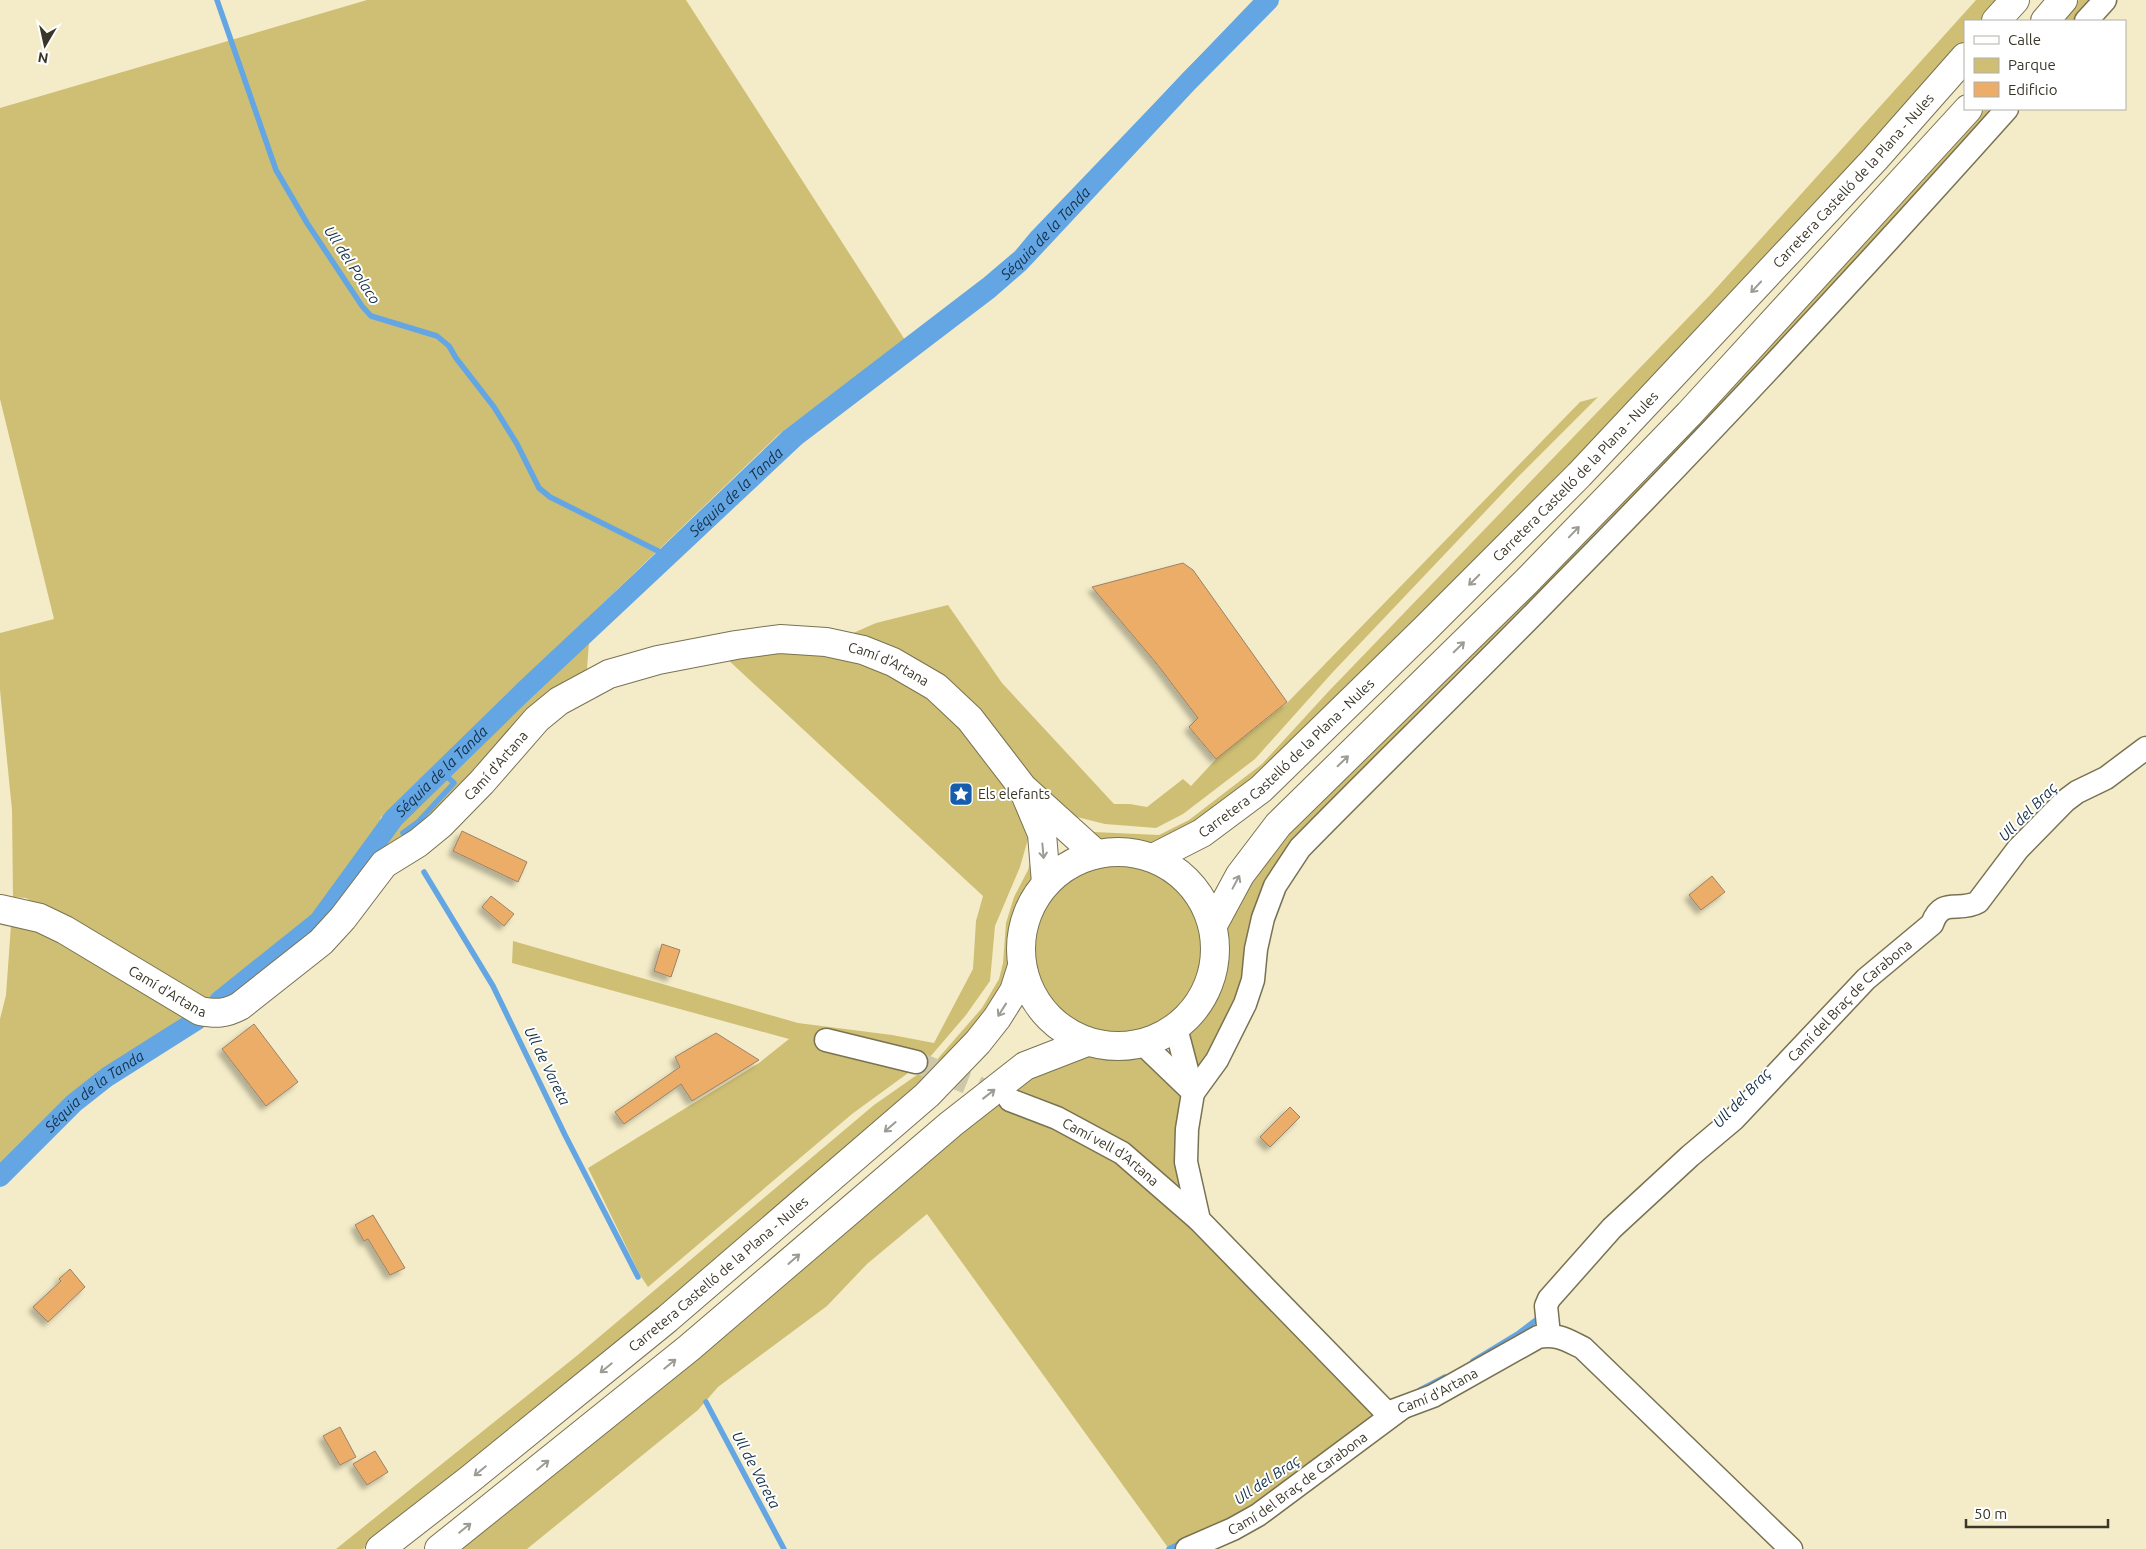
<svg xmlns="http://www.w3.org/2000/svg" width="2146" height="1549" font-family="Ubuntu,sans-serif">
<defs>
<filter id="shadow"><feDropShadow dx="-4.5" dy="4.5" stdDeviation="2.5" flood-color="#0004"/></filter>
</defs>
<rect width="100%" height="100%" fill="#f4ecc8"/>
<!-- green -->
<g fill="#cfbf74">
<polygon points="367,0 686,0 905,340 778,435 381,817 378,829 321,909 303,928 208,1004 26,898 13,897 12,810 0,690 0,633 54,619 0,399 0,108"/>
<polygon points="1976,0 2001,0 1983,21 1965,21 1965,42 1629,407 1280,757 1207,817 1152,843 1119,839 1099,841 1076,822 1094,832 1159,835 1189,820 1262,764 1328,692 1711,294"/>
<polygon points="2079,0 2098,0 2080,21 2061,21"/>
<polygon points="1985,109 2002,109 1915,206 1297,846 1249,979 1197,1080 1184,1038 1210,1008 1225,968 1228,925 1232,908 1273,847 1615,508 1901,204"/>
<polygon points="1598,397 1518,477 1332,673 1255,759 1183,814 1156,828 1105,824 1065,814 1032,780 851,634 876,623 948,605 1002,683 1114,804 1130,804 1147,807 1183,779 1191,786 1216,759 1288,702 1580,402"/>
<polygon points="589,642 587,669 543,698 452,801 373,856 396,826 461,760"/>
<polygon points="818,651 873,665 939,705 966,729 1014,791 1034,832 1028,839 1020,867 995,926 990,981 966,1015 930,1057 852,1114 648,1287 640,1275 588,1168 759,1063 789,1039 512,963 513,941 798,1023 892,1035 934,1043 973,969 976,921 983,896 726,658 753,653"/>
<polygon points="1033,850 1034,876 1016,910 1010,943 1006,980 982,1023 860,1141 463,1472 363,1549 336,1549 579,1354 874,1105 934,1063 982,1008 999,979 1003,963 1006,923 1014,897 1028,870"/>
<circle cx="1118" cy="949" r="83"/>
<polygon points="11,925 37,926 192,1014 96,1077 58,1110 0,1168 0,1019 6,995"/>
<polygon points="1091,1054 1115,1057 1142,1057 1188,1096 1189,1203 1119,1155 1385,1416 1253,1513 1169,1549 927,1214 867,1264 827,1306 718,1387 698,1410 527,1549 456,1549 1013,1089 1044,1071"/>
</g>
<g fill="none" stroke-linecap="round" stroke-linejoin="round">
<!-- stream -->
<g stroke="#63a6e3" stroke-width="5.5">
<polyline points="217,0 276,170 307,223 362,306 371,316 437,336 449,346 456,358 494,407 517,444 539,488 550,497 660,552 665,557"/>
<polyline points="389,825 384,820 385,817 784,434 984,281 1017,253 1032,235 1257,0"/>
<polyline points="403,833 418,822 454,783 442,772"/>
<polyline points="424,872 493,986 565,1135 638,1277"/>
<polyline points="1473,1361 1519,1333 1540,1317"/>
<polyline points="1420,1390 1445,1377"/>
<polyline points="706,1402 784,1549"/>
<polyline points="1169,1549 1183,1542"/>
</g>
<!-- canal -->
<g stroke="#63a6e3" stroke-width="20">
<path id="s1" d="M219 1001 319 921 394 818 525 690 796 436 989 289 1019 263 1188 82 1269 0"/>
<path id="s2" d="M0 1177 74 1103 107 1077 197 1020"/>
</g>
</g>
<!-- building -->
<g fill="#ebad68" stroke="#9a8268" filter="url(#shadow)">
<polygon points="1183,563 1193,570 1287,702 1216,759 1189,727 1198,718 1157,664 1092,587"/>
<polygon points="462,831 527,862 518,882 453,851"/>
<polygon points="1712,876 1725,892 1701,910 1689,895"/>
<polygon points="491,896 514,914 504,926 482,907"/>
<polygon points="662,944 680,950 671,977 654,971"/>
<polygon points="254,1024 298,1082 266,1106 222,1049"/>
<polygon points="716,1033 759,1060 692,1101 681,1084 624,1124 615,1112 680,1067 675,1057"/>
<polygon points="1290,1107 1300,1117 1270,1147 1260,1137"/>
<polygon points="373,1215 405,1268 390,1275 368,1239 364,1241 355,1225"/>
<polygon points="70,1269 85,1287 48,1322 33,1307 61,1281 59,1279"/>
<polygon points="340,1427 356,1457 340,1465 323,1436"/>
<polygon points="375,1451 388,1472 367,1485 353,1464"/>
</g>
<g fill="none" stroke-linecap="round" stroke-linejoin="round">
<!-- street-tunnel -->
<polyline stroke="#cfc8a8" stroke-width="22" stroke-dasharray="22 11" stroke-linecap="butt" points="916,1062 1004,1098"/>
<!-- street casing -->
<g stroke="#797252" stroke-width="25">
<g id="street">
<polyline points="2086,21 2105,0"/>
<path id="s3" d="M1176 1028 1193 1093 1187 1129 1186 1162 1199 1220 1385 1411 1390 1412 1433 1396 1538 1337C1556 1333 1567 1340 1583 1348L1791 1549"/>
<polyline points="826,1040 916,1062"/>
<polyline points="1142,1043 1193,1092"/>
<path d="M1193 1093 1217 1060 1245 1004 1253 980 1256 949 1263 918 1275 886 1300 848C1386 760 1475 675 1561 586 1714 431 1862 271 2007 109"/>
<path id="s4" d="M1010 1100 1057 1118 1122 1153 1199 1220"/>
<path id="s5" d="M1549 1335 1546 1306 1549 1299 1612 1228 1690 1156 1734 1119 1866 979 1932 924C1942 896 1959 913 1978 902L2018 849 2065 801 2077 792 2106 778 2146 748"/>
<path id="s6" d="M1187 1549 1233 1529 1258 1515 1402 1408"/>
</g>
</g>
<!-- secondary casing -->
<g stroke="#797252" stroke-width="30">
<g id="secondary">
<polyline points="1026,796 1042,834 1046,883"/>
<path id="s7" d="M0 909 40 918 65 930 200 1011C216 1014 225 1014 240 1006L321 942 343 918 384 864 418 843 440 825 482 782 537 719 559 701 609 674 658 660 736 645 780 639 826 642 863 650 893 662 936 687 970 719 1023 788 1096 854"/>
</g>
</g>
<!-- primary casing -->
<g stroke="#797252" stroke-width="30">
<g id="primary">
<polyline points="1996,21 2015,0"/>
<polyline points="2045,21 2063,0"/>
<circle cx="1118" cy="949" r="97"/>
<path id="s8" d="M1153 858 1202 833 1261 789 1425 629 1579 475 1699 347 1875 159 1965 57"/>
<polyline points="1213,925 1240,875 1278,825 1526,582 1689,414 1968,109"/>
<path id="s9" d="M380 1549 470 1479 667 1319 927 1095 978 1042 997 1018 1014 991 1022 966"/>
<polyline points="439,1549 689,1348 951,1124 1025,1066 1087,1042"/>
</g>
</g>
<!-- street -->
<use href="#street" stroke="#fff" stroke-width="22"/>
<!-- secondary -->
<use href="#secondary" stroke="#fff" stroke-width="28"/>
<!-- primary -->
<use href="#primary" stroke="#fff" stroke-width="28"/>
</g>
<!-- one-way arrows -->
<defs><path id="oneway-shaft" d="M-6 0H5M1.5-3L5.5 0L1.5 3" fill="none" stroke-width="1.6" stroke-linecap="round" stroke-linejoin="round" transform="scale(1.25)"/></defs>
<g stroke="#9c9b94">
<use href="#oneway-shaft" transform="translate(1756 287) rotate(133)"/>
<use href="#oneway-shaft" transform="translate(1574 532) rotate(-46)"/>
<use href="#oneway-shaft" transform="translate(1474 580) rotate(135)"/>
<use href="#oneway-shaft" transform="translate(1459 647) rotate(-44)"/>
<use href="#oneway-shaft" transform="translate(1343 761) rotate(-44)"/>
<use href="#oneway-shaft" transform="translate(1043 851) rotate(85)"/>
<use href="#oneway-shaft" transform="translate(1236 882) rotate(-62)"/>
<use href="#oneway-shaft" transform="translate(1002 1010) rotate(122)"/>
<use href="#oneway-shaft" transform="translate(989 1094) rotate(-38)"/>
<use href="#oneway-shaft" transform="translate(890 1127) rotate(139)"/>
<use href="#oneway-shaft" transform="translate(794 1259) rotate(-41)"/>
<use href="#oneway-shaft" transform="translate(670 1364) rotate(-39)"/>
<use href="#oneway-shaft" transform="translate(606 1368) rotate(141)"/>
<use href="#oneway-shaft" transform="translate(543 1465) rotate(-39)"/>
<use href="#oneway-shaft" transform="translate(480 1471) rotate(141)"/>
<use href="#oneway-shaft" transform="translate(465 1528) rotate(-39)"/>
</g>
<!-- icons -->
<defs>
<g id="sight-square" transform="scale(1.25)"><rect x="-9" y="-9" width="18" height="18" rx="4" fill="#175dad" stroke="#fff"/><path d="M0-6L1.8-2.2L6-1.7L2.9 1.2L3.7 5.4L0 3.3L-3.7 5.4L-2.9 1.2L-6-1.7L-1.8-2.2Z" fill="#fff"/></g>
</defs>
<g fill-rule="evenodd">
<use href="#sight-square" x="961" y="794"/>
</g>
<g text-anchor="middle" stroke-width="4" stroke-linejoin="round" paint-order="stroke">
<!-- street labels -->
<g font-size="14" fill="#3a3729" stroke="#fff">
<text dy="5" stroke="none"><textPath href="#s8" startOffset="978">Carretera Castelló de la Plana - Nules</textPath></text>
<text dy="5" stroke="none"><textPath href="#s8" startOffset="572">Carretera Castelló de la Plana - Nules</textPath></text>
<text dy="5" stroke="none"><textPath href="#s7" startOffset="1056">Camí d'Artana</textPath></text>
<text dy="5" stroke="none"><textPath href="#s8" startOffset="168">Carretera Castelló de la Plana - Nules</textPath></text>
<text dy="5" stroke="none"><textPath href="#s7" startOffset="621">Camí d'Artana</textPath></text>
<text dy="5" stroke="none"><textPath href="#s7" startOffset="188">Camí d'Artana</textPath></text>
<text dy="5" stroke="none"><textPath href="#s5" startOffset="461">Camí del Braç de Carabona</textPath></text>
<text dy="5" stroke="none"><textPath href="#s4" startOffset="114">Camí vell d'Artana</textPath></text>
<text dy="5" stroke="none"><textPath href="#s9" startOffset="436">Carretera Castelló de la Plana - Nules</textPath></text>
<text dy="5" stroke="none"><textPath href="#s3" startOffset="520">Camí d'Artana</textPath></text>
<text dy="5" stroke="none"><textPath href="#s6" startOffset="129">Camí del Braç de Carabona</textPath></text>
</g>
<!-- poi labels -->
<g font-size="14" fill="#3a3729" stroke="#fff" text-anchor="start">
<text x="978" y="799">Els elefants</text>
</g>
<!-- water labels -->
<g font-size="15" font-style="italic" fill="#143049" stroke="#fff">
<text dy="5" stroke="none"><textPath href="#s1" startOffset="1132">Séquia de la Tanda</textPath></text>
<text transform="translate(352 265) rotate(57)" y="5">Ull del Polaco</text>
<text dy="5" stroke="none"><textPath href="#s1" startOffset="728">Séquia de la Tanda</textPath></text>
<text dy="5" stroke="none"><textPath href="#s1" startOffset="322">Séquia de la Tanda</textPath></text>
<text transform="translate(2028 812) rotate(-45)" y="5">Ull del Braç</text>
<text transform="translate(547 1066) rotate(64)" y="5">Ull de Vareta</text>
<text dy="5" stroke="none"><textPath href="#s2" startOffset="128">Séquia de la Tanda</textPath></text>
<text transform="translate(1742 1098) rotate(-46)" y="5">Ull del Braç</text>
<text transform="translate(756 1470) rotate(62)" y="5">Ull de Vareta</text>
<text transform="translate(1267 1480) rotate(-34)" y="5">Ull del Braç</text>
</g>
</g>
<!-- legend -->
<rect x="1964" y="20" width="162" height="90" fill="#ffffff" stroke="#b0afa9"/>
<rect x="1974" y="36" width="25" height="8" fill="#ffffff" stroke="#b0afa9"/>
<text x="2008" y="45" font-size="15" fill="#3a3729">Calle</text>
<rect x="1974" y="58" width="25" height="15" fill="#cfbf74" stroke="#b0afa9"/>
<text x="2008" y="70" font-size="15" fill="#3a3729">Parque</text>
<rect x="1974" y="82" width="25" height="15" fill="#ebad68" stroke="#b0afa9"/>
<text x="2008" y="95" font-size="15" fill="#3a3729">Edificio</text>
<!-- north arrow -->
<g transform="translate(45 45) rotate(189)" stroke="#ffffff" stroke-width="4" paint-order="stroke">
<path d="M0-4L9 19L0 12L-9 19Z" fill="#3a3729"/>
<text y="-8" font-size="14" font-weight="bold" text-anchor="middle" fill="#3a3729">N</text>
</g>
<!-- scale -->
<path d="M1966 1519v8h142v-8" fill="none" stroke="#3a3729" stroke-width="2.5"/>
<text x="1974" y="1519" font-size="15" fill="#3a3729" stroke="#ffffff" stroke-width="4" paint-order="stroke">50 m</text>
</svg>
